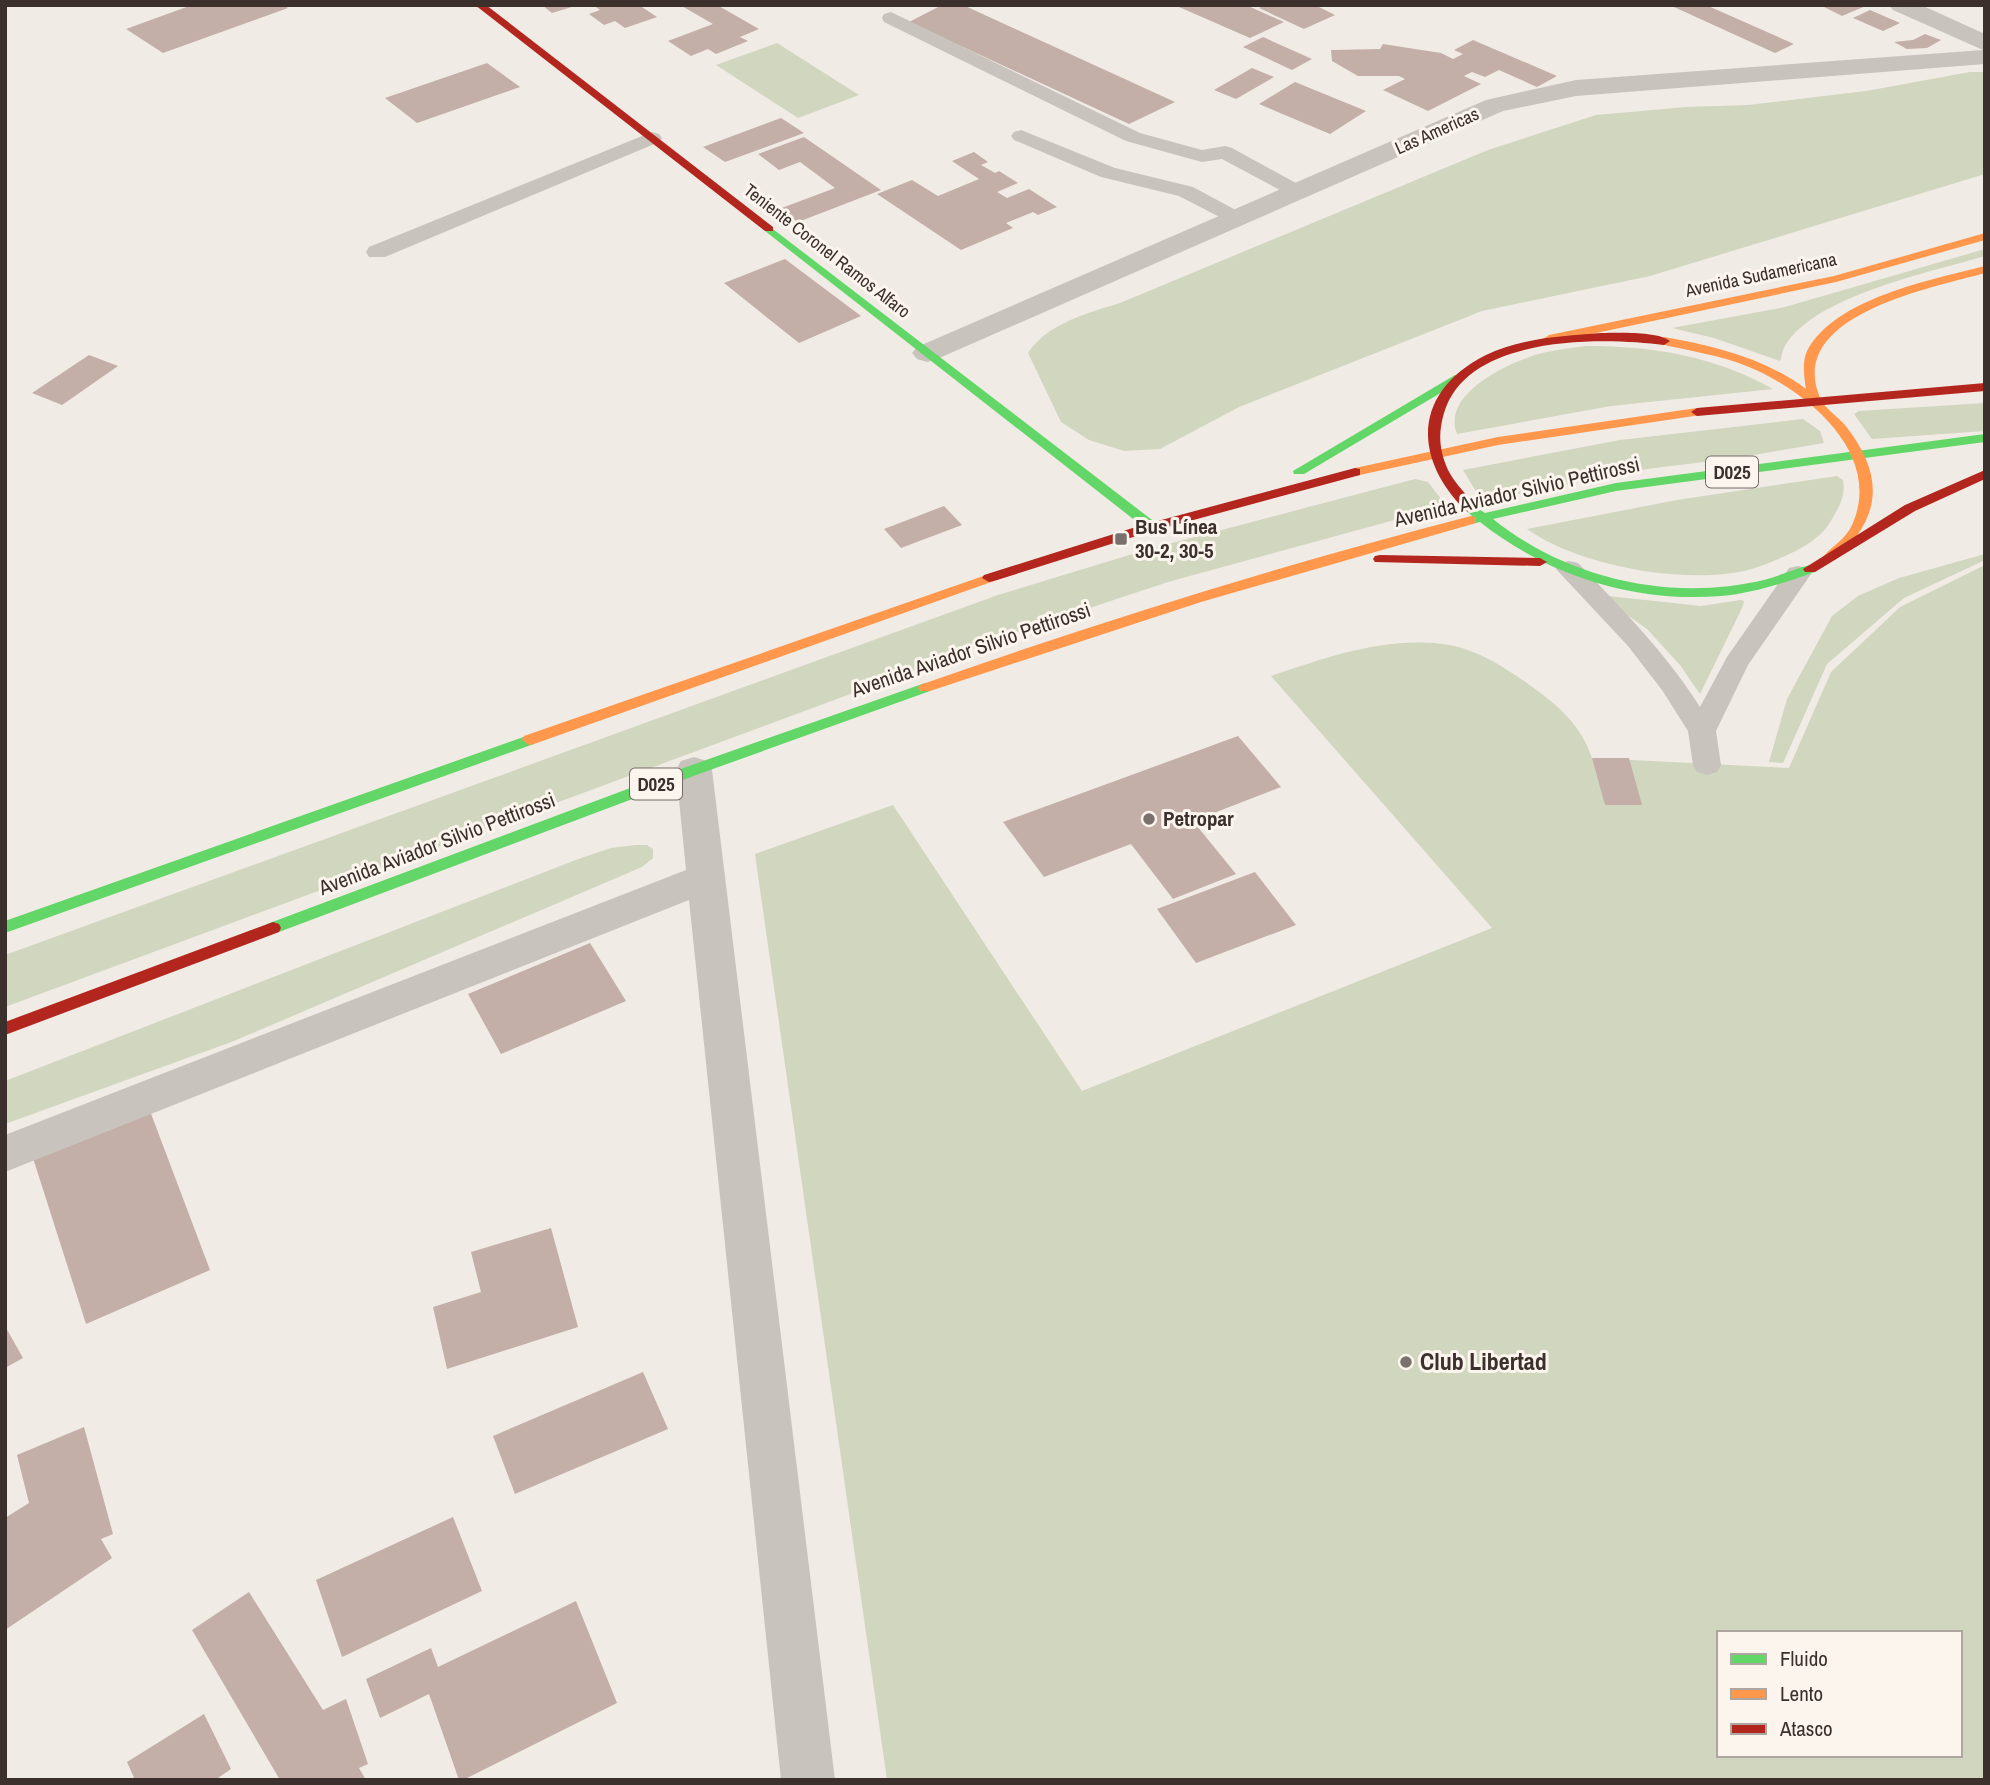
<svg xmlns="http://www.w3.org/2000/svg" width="1990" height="1785" font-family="'Archivo Narrow',sans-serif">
<rect width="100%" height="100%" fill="#f0ebe5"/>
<!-- green -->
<g fill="#d1d6bf" fill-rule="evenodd">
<polygon points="777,43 859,95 798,118 716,65"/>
<path d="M1970 72H1985V174L1650 276 1482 311 1239 407 1160 449 1124 451 1089 440 1061 422 1028 353C1048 323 1088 313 1120 303L1488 150 1596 115 1686 107 1748 105 1866 91Z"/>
<path d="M1985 249V256C1931 272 1814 296 1785 346 1782 350 1782 357 1780 361L1714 338 1672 328 1785 307Z"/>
<path d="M1586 346C1653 346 1714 356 1773 389L1611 406 1457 434C1442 397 1499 368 1527 358 1546 350 1566 349 1586 346Z"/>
<polygon points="1985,403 1985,431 1872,439 1854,414 1859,411"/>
<polygon points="1803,419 1820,431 1824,443 1736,458 1647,469 1488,500 1480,498 1463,470 1620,440"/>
<path d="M1837 476 1843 480C1846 497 1838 509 1829 524 1820 538 1803 548 1787 555 1770 563 1750 571 1732 573 1673 582 1575 564 1527 529L1677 500Z"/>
<polygon points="1415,479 1428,482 1441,499 1435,509 1168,582 1026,629 5,1007 5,955 998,595 1149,549"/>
<polygon points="1985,554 1985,560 1904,598 1827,664 1783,763 1769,762 1787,699 1832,616 1858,596 1899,578"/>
<path d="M1985 565V1780H887L755 854 893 805 1082 1091 1492 928 1271 676C1327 657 1389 635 1450 645 1480 651 1507 669 1531 686 1559 706 1581 725 1592 758L1789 768 1831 672 1900 607ZM1719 1633H1960V1755H1719Z"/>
<polygon points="1608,596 1701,606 1741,600 1744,601 1743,606 1700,694 1680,665 1647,629 1602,597"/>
<polygon points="636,845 647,845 653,849 653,858 642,867 234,1041 5,1124 5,1081 581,858 611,848"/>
</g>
<!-- building -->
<g fill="#c3afa7">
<polygon points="192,5 284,5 288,8 163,53 126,29"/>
<polygon points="542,5 575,5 575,6 552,13"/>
<polygon points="593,5 639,5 657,17 625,28 615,21 604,25 589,14 600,10"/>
<polygon points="680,5 717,5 759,29 740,37 748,41 716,54 708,49 691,56 668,41 713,24"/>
<polygon points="942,5 963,5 1175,102 1129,124 909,22"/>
<polygon points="1182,5 1246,5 1284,22 1250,38 1179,7"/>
<polygon points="1266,5 1315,5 1335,15 1304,29 1259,8"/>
<polygon points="1679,5 1706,5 1794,44 1775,53 1674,7"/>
<polygon points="1820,5 1868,5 1842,16"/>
<polygon points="1870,10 1900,23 1883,31 1853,18"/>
<polygon points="1925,34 1941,40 1927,48 1907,49 1894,42 1913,40"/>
<polygon points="1263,37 1312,59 1292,70 1243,47"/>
<polygon points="1473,40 1557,76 1537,87 1499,70 1485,77 1472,72 1464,76 1481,84 1428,111 1383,90 1405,79 1399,76 1358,76 1332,61 1331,50 1380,49 1383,44 1441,53 1453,59 1463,54 1454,50"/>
<polygon points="487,63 520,87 417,123 385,98"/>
<polygon points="1252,68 1274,77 1236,99 1214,90"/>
<polygon points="1295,82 1366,111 1330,134 1259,104"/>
<polygon points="781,118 804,133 725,162 703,147"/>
<polygon points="804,137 881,190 798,222 779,209 835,188 800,162 779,170 758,154"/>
<polygon points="974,152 988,162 981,165 995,173 999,171 1018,183 997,192 1007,198 1029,189 1057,207 1038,215 1033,212 1006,223 1013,228 961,250 877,194 912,180 938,196 979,179 952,161"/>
<polygon points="785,259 861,316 799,343 724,283"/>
<polygon points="89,355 118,366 62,405 32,393"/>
<polygon points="944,506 962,525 901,548 884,529"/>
<polygon points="1238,736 1281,787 1193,821 1236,874 1173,899 1131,844 1044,877 1003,822"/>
<polygon points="1592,758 1629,758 1642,805 1605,805"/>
<polygon points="1255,872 1296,925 1196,963 1157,909"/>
<polygon points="590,943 626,1001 501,1054 468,994"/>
<polygon points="150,1111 210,1270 86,1324 33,1158"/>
<polygon points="551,1228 578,1327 447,1369 433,1307 481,1292 471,1252"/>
<polygon points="5,1326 23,1358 5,1368"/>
<polygon points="643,1372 668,1429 515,1494 493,1436"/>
<polygon points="84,1427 113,1534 101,1539 112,1558 5,1630 5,1518 29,1503 17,1455"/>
<polygon points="453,1517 482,1591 342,1657 316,1580"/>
<polygon points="249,1592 323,1710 346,1699 368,1764 359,1768 366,1780 280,1780 192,1630"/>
<polygon points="576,1601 617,1703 463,1780 459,1780 429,1694 380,1718 366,1679 431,1648 438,1667"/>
<polygon points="204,1714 231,1769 215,1780 135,1780 127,1762"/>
</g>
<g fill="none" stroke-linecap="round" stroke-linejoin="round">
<!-- lane -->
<g fill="#c9c3be" fill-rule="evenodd">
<polygon points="891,12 1140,133 1202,150 1225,146 1232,148 1305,188 1308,192 1305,196 1291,196 1222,159 1202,162 1126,141 884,22 882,18 884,14"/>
<polygon points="1021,130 1115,168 1193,187 1245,215 1249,219 1245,223 1231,223 1179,196 1101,177 1014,140 1011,136 1014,132"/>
<polygon points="652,132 659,134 662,138 659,142 385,257 369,257 366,252 369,247"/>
<path d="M1569 561 1578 563C1622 609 1666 653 1700 707L1727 657 1789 568 1798 566 1807 568 1811 574 1748 665 1716 731 1721 765 1717 772 1707 775 1697 772 1693 765 1688 731 1662 690 1628 646 1556 569 1560 563Z"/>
</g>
<!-- street -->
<g fill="#c9c3be" fill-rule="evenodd">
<polygon points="1889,5 1921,5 1985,34 1985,64 1576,96 1503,111 937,359 927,362 917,359 912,353 917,347 1486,100 1576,80 1983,50 1893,10"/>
<polygon points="694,757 707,761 712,770 835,1780 781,1780 689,900 5,1172 5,1135 686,870 676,770 681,761"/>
</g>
<!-- fast -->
<g fill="#63d668" fill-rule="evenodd">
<polygon points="769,226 1156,523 1156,529 1146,529 765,231 765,227"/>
<polygon points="1455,375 1459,376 1459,382 1304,474 1294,474 1293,471"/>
<path d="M1985 434V442L1616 491 1493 519C1568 579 1670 602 1764 580 1779 576 1794 569 1810 565L1817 569 1815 572C1784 583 1754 593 1721 596 1635 603 1548 576 1480 522L1471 524 1464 520 1472 516 1464 508 1471 504 1485 513 1616 483Z"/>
<polygon points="925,683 932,688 930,691 699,774 279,932 267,932 265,928 267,924 689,766"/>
<polygon points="529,735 536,740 534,744 5,933 5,921"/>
</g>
<!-- slow -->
<g fill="#ff974d" fill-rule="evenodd">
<polygon points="1985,233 1985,240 1836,282 1549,343 1543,339 1549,335 1834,276"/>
<path d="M1985 266V273C1932 288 1785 315 1820 398 1824 408 1838 417 1845 425 1885 476 1882 517 1835 560L1830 561 1823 557C1832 546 1846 539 1852 525 1884 454 1807 391 1749 367 1720 355 1690 351 1660 344L1658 341 1664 337C1714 346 1765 358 1806 389 1804 377 1802 362 1807 351 1835 298 1931 280 1985 266Z"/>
<polygon points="1697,408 1703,412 1701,415 1498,445 1355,476 1349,472 1355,468 1498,437"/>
<path d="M1471 516 1476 517V523L1201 602 930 691H920L918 688 920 685C1101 621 1285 564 1471 516Z"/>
<polygon points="989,574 994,575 996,578 994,581 534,744 529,745 522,740 524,736"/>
</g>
<!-- jam -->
<g fill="#b3261e" fill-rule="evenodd">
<polygon points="475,5 486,5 773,227 773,231 765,231"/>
<path d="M1601 333C1619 333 1656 331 1670 341L1664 345C1600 337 1467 335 1444 413 1438 433 1439 450 1448 470 1456 485 1467 495 1478 508L1471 512 1466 511C1411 457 1414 391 1486 355 1521 338 1563 336 1601 333Z"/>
<polygon points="1985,383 1985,391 1697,416 1691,412 1697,408"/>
<polygon points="1355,468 1360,469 1360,475 1149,532 994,581 989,582 982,578 984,575 1139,526"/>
<polygon points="1985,470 1985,479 1915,511 1815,572 1805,572 1803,569 1905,505"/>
<polygon points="1380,555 1540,558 1547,562 1540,566 1375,562 1373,559 1375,556"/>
<polygon points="273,922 279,924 281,928 279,932 5,1035 5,1022"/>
</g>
</g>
<!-- markers -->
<g fill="#7a716c" stroke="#fbf5ee" stroke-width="2.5">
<rect x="1114" y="532" width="14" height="14" rx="3.5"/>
<circle cx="1149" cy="819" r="7"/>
<circle cx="1406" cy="1362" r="7"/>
</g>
<g text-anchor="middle" stroke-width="6" stroke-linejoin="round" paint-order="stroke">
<!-- far-street labels -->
<g font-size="18" fill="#3b302b" stroke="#fbf5ee">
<text transform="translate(1437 131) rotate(-24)" y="6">Las Americas</text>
<text transform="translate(827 251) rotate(38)" y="6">Teniente Coronel Ramos Alfaro</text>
<text transform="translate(1761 275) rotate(-12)" y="6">Avenida Sudamericana</text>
</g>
<!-- shield labels -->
<g fill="#fbf5ee" stroke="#756b66" stroke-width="2">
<rect x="1706" y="456.5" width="52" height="31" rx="5"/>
<rect x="630" y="768.5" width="52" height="31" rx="5"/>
</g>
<g font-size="19" font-weight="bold" fill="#3b302b">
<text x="1732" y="479">D025</text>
<text x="656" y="791">D025</text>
</g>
<!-- street labels -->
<g font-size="21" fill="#3b302b" stroke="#fbf5ee">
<text transform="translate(1517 492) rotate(-13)" y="7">Avenida Aviador Silvio Pettirossi</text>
<text transform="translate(971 650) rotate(-19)" y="7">Avenida Aviador Silvio Pettirossi</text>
<text transform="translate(437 844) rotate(-21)" y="7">Avenida Aviador Silvio Pettirossi</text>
</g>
<!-- poi labels -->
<g font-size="21" font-weight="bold" fill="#3b302b" stroke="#fbf5ee" text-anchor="start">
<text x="1135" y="534">Bus Línea<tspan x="1135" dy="24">30-2, 30-5</tspan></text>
<text x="1163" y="826">Petropar</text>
</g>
<!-- near-poi labels -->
<g font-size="24" font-weight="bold" fill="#3b302b" stroke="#fbf5ee" text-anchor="start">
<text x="1420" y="1370">Club Libertad</text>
</g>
</g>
<!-- border -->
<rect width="1990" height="1785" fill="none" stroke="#3b302b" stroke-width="14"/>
<!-- legend -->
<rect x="1717" y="1631" width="245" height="126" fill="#fbf5ee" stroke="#aea6a0" stroke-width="2"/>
<rect x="1731" y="1654" width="35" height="10" fill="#63d668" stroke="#aea6a0" stroke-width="2"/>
<text x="1780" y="1666" font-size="21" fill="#3b302b">Fluido</text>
<rect x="1731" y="1689" width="35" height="10" fill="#ff974d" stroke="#aea6a0" stroke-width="2"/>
<text x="1780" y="1701" font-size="21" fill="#3b302b">Lento</text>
<rect x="1731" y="1724" width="35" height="10" fill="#b3261e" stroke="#aea6a0" stroke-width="2"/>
<text x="1780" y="1736" font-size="21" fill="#3b302b">Atasco</text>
</svg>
